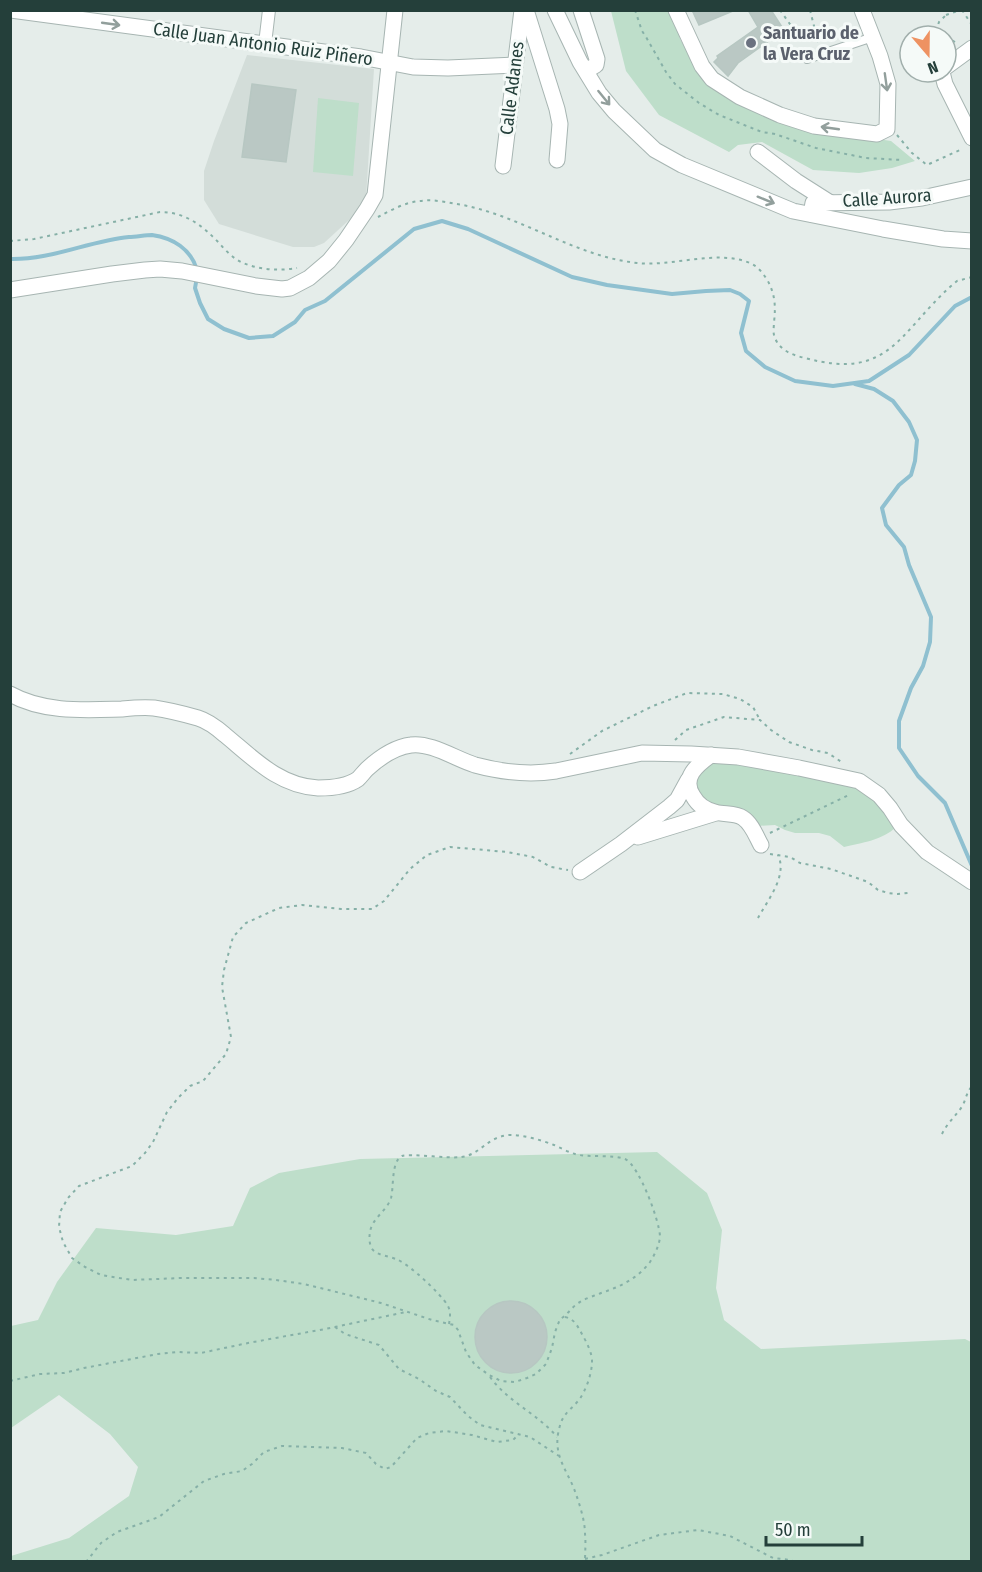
<svg xmlns="http://www.w3.org/2000/svg" width="982" height="1572" font-family="'Fira Sans Condensed',sans-serif">
<rect width="100%" height="100%" fill="#e5edea"/>
<!-- built -->
<polygon fill="#d3ddd9" points="247,55 374,69 366,198 360,210 324,243 314,247 293,247 219,224 204,200 204,171 214,141"/>
<!-- green -->
<g fill="#bedeca">
<polygon points="611,11 675,11 680,39 701,77 811,129 891,141 915,161 892,168 859,173 813,170 762,142 738,145 729,152 659,115 626,71"/>
<polygon points="318,98 359,103 353,176 313,172"/>
<path d="M713 762H725L841 782 856 788 867 794 877 804 896 827C883 840 861 843 844 847L830 836 819 833H795L785 830 775 825 757 826 749 814 744 810 737 807 712 805 698 795 694 780 697 772Z"/>
<polygon points="657,1152 707,1193 722,1230 716,1288 724,1320 761,1349 965,1339 971,1342 971,1561 11,1561 11,1556 69,1538 129,1496 138,1467 110,1434 59,1395 11,1428 11,1326 38,1320 57,1282 96,1228 176,1235 233,1226 250,1188 279,1173 360,1159"/>
</g>
<g fill="none" stroke-linecap="round" stroke-linejoin="round">
<!-- stream -->
<g stroke="#8fc0d0" stroke-width="4">
<path d="M10 259C51 260 89 241 129 237 136 237 145 235 152 235 173 238 191 249 197 270"/>
<polyline points="197,277 195,288 200,303 208,319 224,329 249,338 273,336 295,322 305,310 325,301 414,229 442,221 468,229 572,277 607,285 672,294 706,291 730,290 740,294 749,301 741,333 746,351 765,367 795,381 833,386 869,381 909,355 955,306 972,297"/>
<polyline points="855,384 874,389 893,401 909,422 917,440 915,461 911,475 899,485 882,508 886,525 904,547 909,565 931,617 930,642 923,666 911,688 899,721 899,748 918,776 945,803 972,866"/>
</g>
</g>
<!-- building -->
<g fill="#bac8c4" stroke="#b7c7c2" stroke-width="1.5">
<polygon points="692,10 733,10 733,11 699,25"/>
<polygon points="748,10 771,10 784,30 738,63 728,76 714,62 718,58 717,56 758,27"/>
<polygon points="252,84 296,90 286,162 242,157"/>
<circle cx="511" cy="1337" r="36"/>
</g>
<g fill="none" stroke-linecap="round" stroke-linejoin="round">
<!-- service casing -->
<g stroke="#a7b5b2" stroke-width="10">
<polyline id="service" points="807,59 873,37"/>
</g>
<!-- pedestrian casing -->
<g stroke="#a7b5b2" stroke-width="14">
<polyline id="pedestrian" points="265,44 269,10"/>
</g>
<!-- minor casing -->
<g stroke="#a7b5b2" stroke-width="17">
<g id="minor">
<polyline points="11,10 361,57 413,67 448,68 515,65"/>
<polyline points="526,10 557,109 560,124 557,160"/>
<polyline points="555,10 580,62 599,93 614,111 655,150 682,165 793,211 883,229 943,239 972,241"/>
<polyline points="581,10 597,59 596,65 586,71"/>
<polyline points="676,10 702,66 712,79 740,97 780,115 814,126 877,134 887,129 888,84 880,56 862,10"/>
<polyline points="946,67 972,48"/>
<polyline points="942,72 945,84 972,138"/>
<polyline points="758,152 796,181 829,202"/>
<polyline points="503,166 522,10"/>
<polyline points="811,214 813,203 889,202 922,198 972,187"/>
<polyline points="10,290 112,274 145,270 160,269 182,271 256,286 282,289 290,288 309,278 329,261 346,240 367,209 375,195 395,10"/>
<path d="M10 694C44 713 85 710 122 709 132 708 144 707 154 708 168 710 184 714 198 718 208 721 217 728 225 735 253 758 279 786 318 788 330 788 348 786 358 779 361 776 364 772 367 769 379 758 395 747 411 745 430 742 456 759 475 765 501 772 530 775 556 771L642 753 691 754 738 757 799 768 859 781 879 795 890 808 901 825 927 852 972 882"/>
<path d="M711 755C697 765 681 778 693 796 698 805 705 810 715 812 724 815 735 812 743 818 752 824 756 836 761 845"/>
<polyline points="638,837 716,813"/>
<polyline points="580,872 621,844 669,807 677,800 688,780"/>
</g>
</g>
<!-- path -->
<g stroke="#86b0a7" stroke-width="2" stroke-dasharray="3 4.5" stroke-linecap="butt">
<polyline points="635,10 642,31 646,37 666,72 675,84 699,103 719,115 762,132 775,134 816,148 866,158 902,160"/>
<polyline points="780,10 792,27 790,32"/>
<polyline points="810,10 819,46"/>
<polyline points="962,10 972,25"/>
<polyline points="946,15 960,10"/>
<polyline points="944,36 940,33 937,28 939,22 946,15 946,10"/>
<polyline points="946,37 955,42"/>
<polyline points="897,135 912,153 927,165 962,149"/>
<path d="M378 217C391 210 406 202 420 201 432 199 445 202 457 204 519 214 573 256 637 263 673 267 716 249 750 263 757 266 762 272 766 278 775 292 776 306 774 322 774 326 773 331 774 335 778 350 792 355 805 358 889 381 898 334 951 286L957 281 972 277"/>
<path d="M10 241 34 239 160 212C186 212 203 226 220 244 226 251 233 258 241 262 258 270 279 271 297 268"/>
<polyline points="675,740 686,730 724,717 760,720 771,730 789,742 812,750 828,753 843,763"/>
<polyline points="570,754 602,731 653,706 687,693 723,694 740,699 753,707 760,720"/>
<polyline points="770,833 851,794"/>
<polyline points="770,854 790,857 800,863 831,869 868,882 878,890 888,893 898,894 908,893"/>
<path d="M758 918C767 901 788 876 778 855"/>
<path d="M942 1134C947 1123 957 1115 963 1105 966 1098 967 1092 972 1086"/>
<path d="M565 1317C575 1319 578 1327 583 1336 587 1343 592 1353 592 1361 592 1374 586 1390 579 1400 567 1414 562 1413 558 1434 554 1458 569 1473 576 1494 580 1506 585 1521 585 1534 586 1543 585 1552 585 1562"/>
<path d="M449 1324C450 1318 451 1312 448 1306 441 1294 410 1265 398 1260 390 1256 379 1256 373 1250 369 1245 369 1238 370 1232 372 1218 387 1211 391 1198 394 1187 391 1161 402 1156 409 1153 449 1159 461 1157 481 1155 487 1136 510 1135 524 1135 541 1140 554 1145 561 1148 568 1152 575 1154 588 1158 612 1154 625 1159 639 1165 660 1222 660 1237 659 1246 655 1254 650 1262 638 1278 620 1287 601 1293 594 1296 586 1298 580 1302 572 1306 568 1315 560 1319L555 1332 552 1348 546 1364 536 1374 527 1378 515 1382 501 1381 489 1375 475 1365 466 1352 458 1330 454 1325 432 1320 381 1303 304 1284 276 1280 254 1278H181L132 1280 101 1275 85 1267 72 1258 63 1242 59 1227 60 1212 68 1198 79 1186 132 1166 145 1153 153 1142 167 1112 178 1098 190 1086 203 1081 226 1054 231 1037 222 987 224 970 233 937 246 923 279 908 302 905 341 909H372L384 901 410 869 427 855 450 847 507 852 533 857 551 867 568 870"/>
<polyline points="335,1327 345,1334 379,1345 399,1369 419,1379 436,1391 450,1397 468,1416 480,1425 530,1437 559,1456"/>
<path d="M490 1377C508 1402 538 1414 557 1437"/>
<polyline points="10,1381 40,1374 64,1373 84,1368 158,1354 177,1352 201,1353 248,1343 325,1329 406,1312"/>
<polyline points="585,1559 602,1555 659,1535 698,1530 730,1536 773,1558 791,1560 795,1562"/>
<polyline points="86,1562 101,1543 117,1532 159,1517 204,1481 224,1474 242,1471 252,1464 264,1452 282,1446 342,1448 366,1453 376,1464 385,1469 391,1467 417,1438 429,1433 446,1431 472,1435 497,1442 513,1440 519,1434"/>
</g>
<!-- service -->
<use href="#service" stroke="#fff" stroke-width="8"/>
<!-- pedestrian -->
<use href="#pedestrian" stroke="#fff" stroke-width="12"/>
<!-- minor -->
<use href="#minor" stroke="#fff" stroke-width="15"/>
</g>
<!-- one-way arrows -->
<defs><path id="oneway-shaft" d="M-6 0H5M1.5-3L5.5 0L1.5 3" fill="none" stroke-width="1.6" stroke-linecap="round" stroke-linejoin="round" transform="scale(1.5)"/></defs>
<g stroke="#929f9c">
<use href="#oneway-shaft" transform="translate(111 24) rotate(8)"/>
<use href="#oneway-shaft" transform="translate(886 82) rotate(82)"/>
<use href="#oneway-shaft" transform="translate(604 98) rotate(51)"/>
<use href="#oneway-shaft" transform="translate(830 128) rotate(-172)"/>
<use href="#oneway-shaft" transform="translate(766 200) rotate(22)"/>
</g>
<!-- markers -->
<circle fill="#6b7280" stroke="#f5faf8" stroke-width="2" cx="751" cy="43" r="6"/>
<g text-anchor="middle" stroke-width="6" stroke-linejoin="round" paint-order="stroke">
<!-- worship labels -->
<g font-size="18" font-weight="bold" fill="#5b616d" stroke="#f5faf8" text-anchor="start">
<text x="763" y="39">Santuario de<tspan x="763" dy="21">la Vera Cruz</tspan></text>
</g>
<!-- street labels -->
<g font-size="18" fill="#243f3a" stroke="#f5faf8">
<text transform="translate(263 44) rotate(8)" y="6">Calle Juan Antonio Ruiz Piñero</text>
<text transform="translate(512 88) rotate(-83)" y="6">Calle Adanes</text>
<text transform="translate(887 198) rotate(-4)" y="6">Calle Aurora</text>
</g>
</g>
<!-- border -->
<rect width="982" height="1572" fill="none" stroke="#243f3a" stroke-width="24"/>
<!-- north arrow -->
<g transform="translate(928 54) rotate(160)"><circle r="28" fill="#f5faf8" stroke="#a1afac" stroke-width="1.5"/>
<path d="M0-4.5L10 22L0 15L-10 22Z" fill="#ee9262"/>
<text y="-9" font-size="16" font-weight="bold" text-anchor="middle" fill="#243f3a">N</text>
</g>
<!-- scale -->
<path d="M766 1536v9h96v-9" fill="none" stroke="#243f3a" stroke-width="3"/>
<text x="775" y="1536" font-size="18" fill="#243f3a" stroke="#f5faf8" stroke-width="4.5" paint-order="stroke">50 m</text>
</svg>
